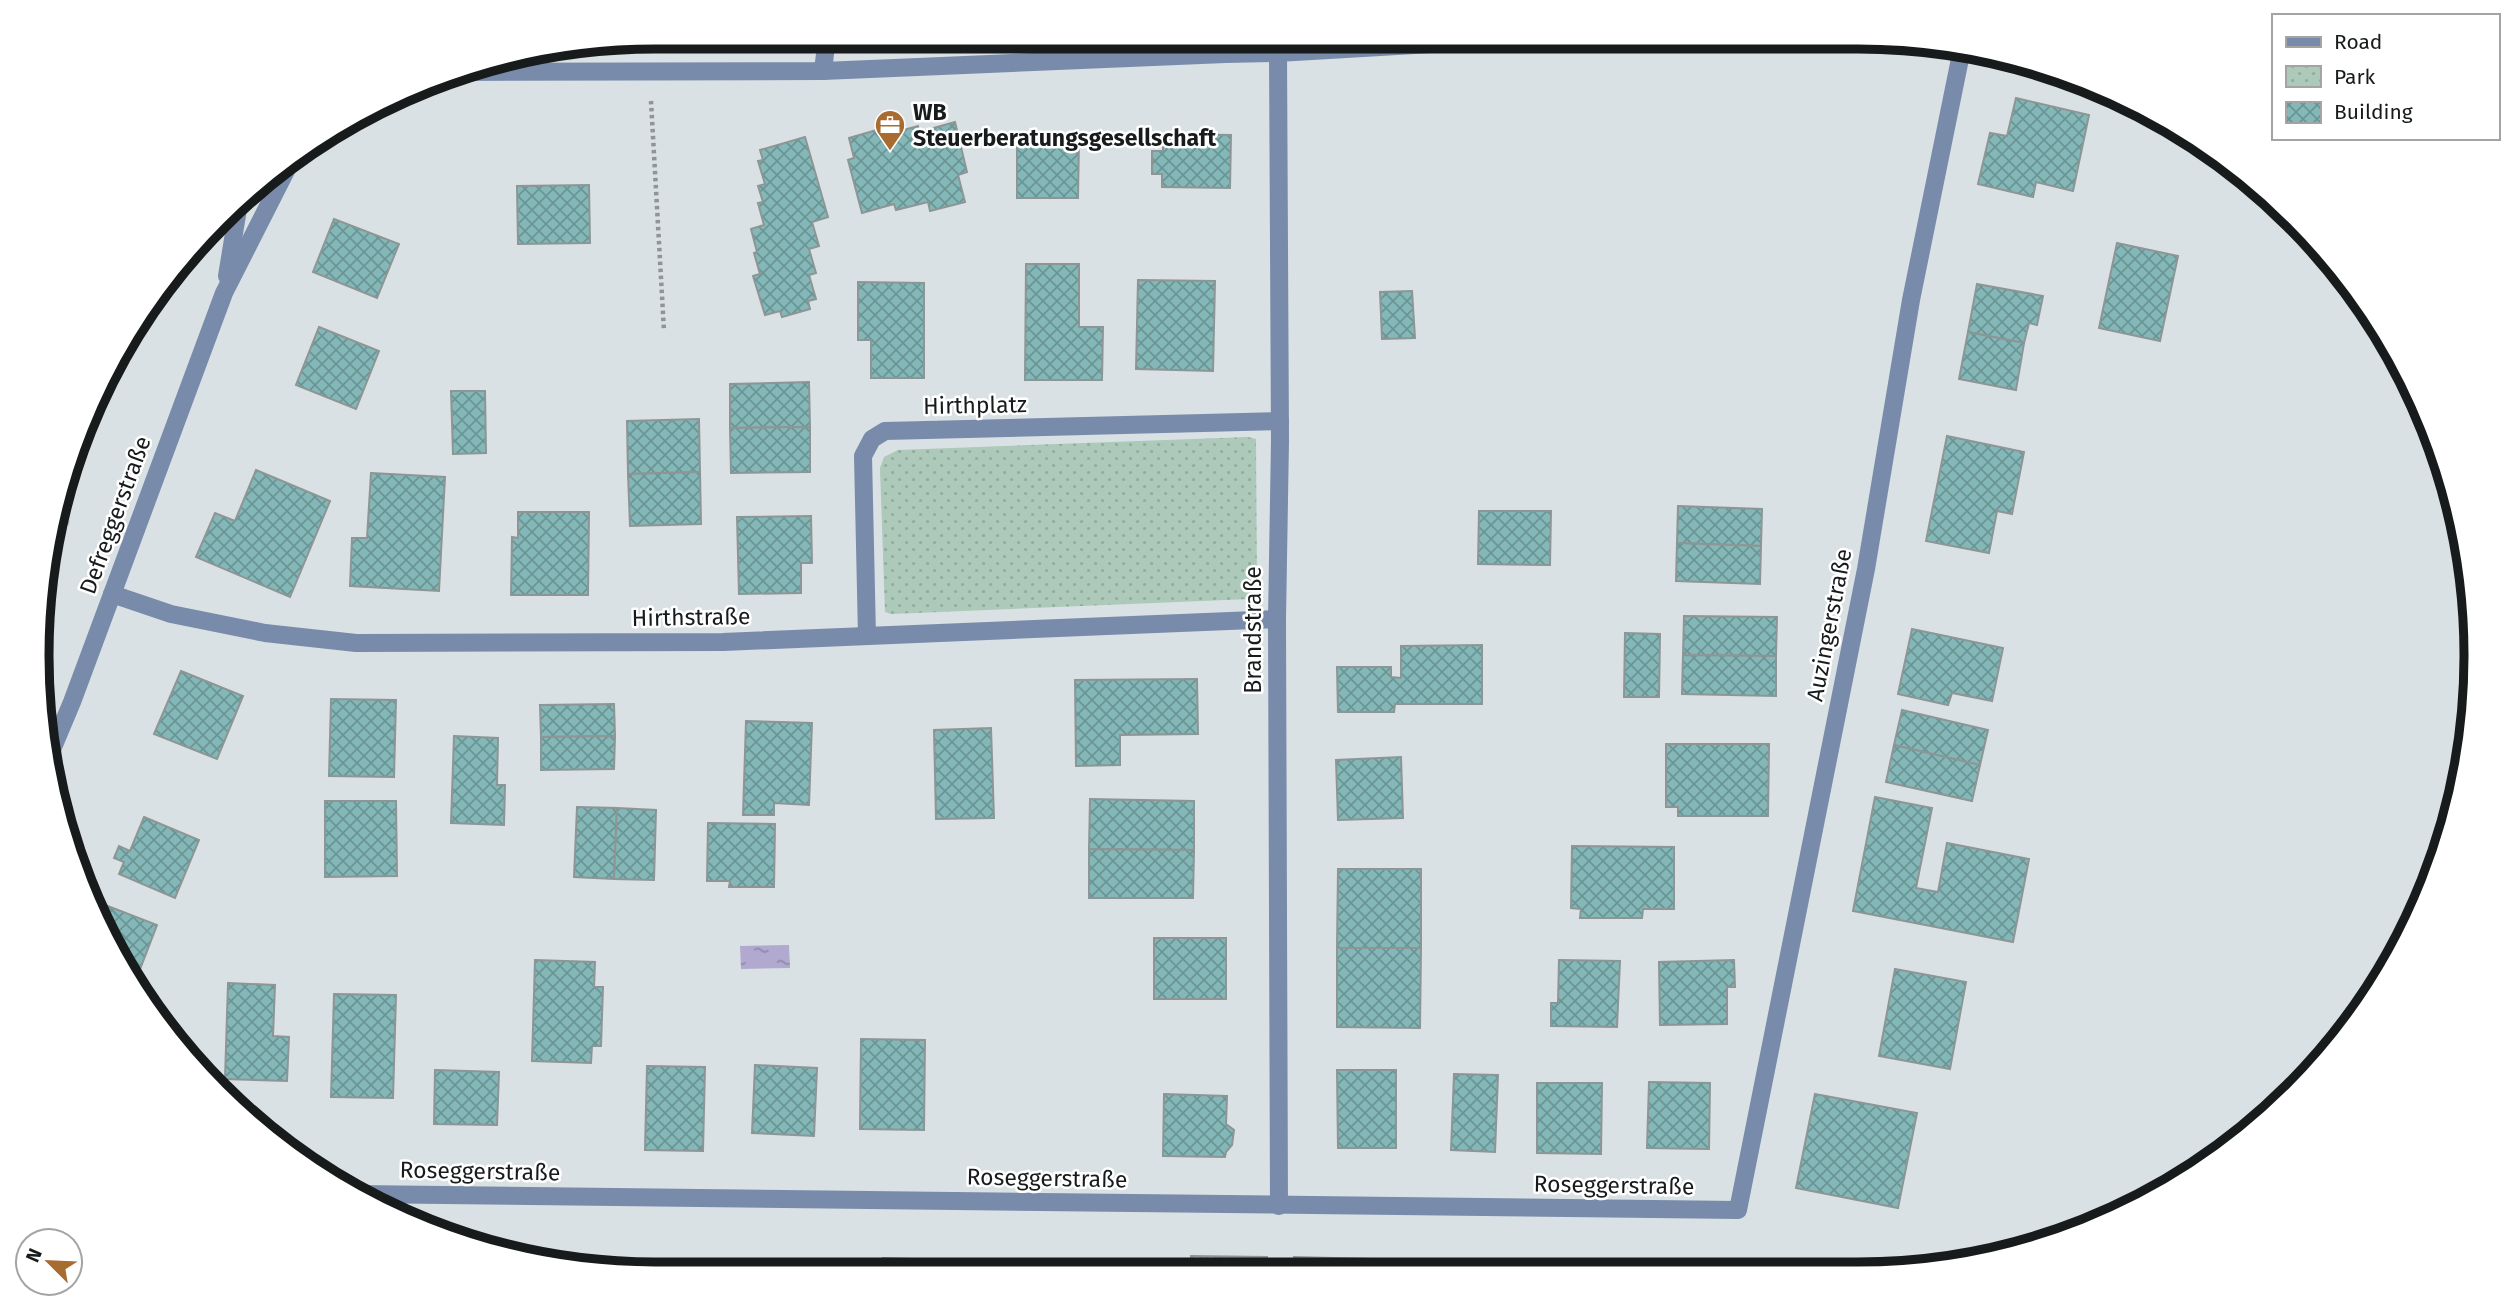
<svg xmlns="http://www.w3.org/2000/svg" width="2513" height="1311" font-family="'Fira Sans',sans-serif">
<defs>
<pattern id="park-dots" width="8" height="8" patternUnits="userSpaceOnUse" patternTransform="scale(1.75)"><rect width="8" height="8" fill="#acc9b9"/><path d="M2 2h.1M6 6h.1" fill="none" stroke="#93ac9e" stroke-width="1.8" stroke-linecap="round"/></pattern>
<pattern id="water-ripples" width="26" height="14" patternUnits="userSpaceOnUse" patternTransform="scale(1.75)"><rect width="26" height="14" fill="#b1a9cf"/><path d="M2 4q2-2 4 0t4 0M15 11q2-2 4 0t4 0" fill="none" stroke="#8f89a7"/></pattern>
<pattern id="building-cross-hatch" width="8" height="8" patternUnits="userSpaceOnUse" patternTransform="scale(1.75)"><rect width="8" height="8" fill="#84b8b8"/><path d="M0 0l8 8M0 8l8-8" fill="none" stroke="#6b9595"/></pattern>
</defs>
<rect width="100%" height="100%" fill="#d9e1e4"/>
<!-- park -->
<polygon fill="url(#park-dots)" points="1248,437 1256,439 1257,591 1249,599 891,614 885,612 880,468 884,457 898,450"/>
<!-- water -->
<polygon fill="url(#water-ripples)" points="789,945 790,968 741,969 740,946"/>
<!-- building -->
<g fill="url(#building-cross-hatch)" stroke="#8d9595" stroke-width="2">
<polygon points="2016,98 2089,115 2073,191 2036,182 2033,197 1978,184 1990,133 2007,136"/>
<polygon points="955,122 967,172 958,175 965,202 930,211 928,202 896,210 894,204 862,213 848,160 854,158 849,138 887,127 889,134 918,126 919,132"/>
<polygon points="1163,134 1231,135 1230,188 1162,187 1162,174 1152,174 1152,151 1163,151"/>
<polygon points="805,137 828,217 812,222 819,246 809,249 816,273 809,275 816,299 808,301 810,309 782,317 780,311 765,315 753,276 760,274 754,253 757,252 751,229 764,225 758,203 763,202 758,186 765,184 758,161 763,160 760,150"/>
<polygon points="1017,139 1079,140 1078,198 1017,198"/>
<polygon points="589,185 590,243 518,244 517,186"/>
<polygon points="334,219 399,244 377,298 313,272"/>
<polygon points="2117,243 2178,256 2160,341 2099,328"/>
<polygon points="1026,264 1079,264 1079,327 1103,327 1102,380 1025,380"/>
<polygon points="1138,280 1215,281 1213,371 1136,369"/>
<polygon points="858,282 924,283 924,378 871,378 871,340 858,340"/>
<polygon points="1977,284 2043,296 2037,325 2029,323 2024,343 1968,332"/>
<polygon points="1412,291 1415,338 1382,339 1380,292"/>
<polygon points="319,327 379,351 356,409 296,385"/>
<polygon points="1968,332 2024,343 2016,390 1959,379"/>
<polygon points="809,382 810,427 730,428 730,384"/>
<polygon points="451,391 485,391 486,453 453,454"/>
<polygon points="699,419 700,472 628,474 627,421"/>
<polygon points="810,427 810,472 731,473 730,428"/>
<polygon points="1947,436 2024,452 2012,514 1997,511 1989,553 1926,541"/>
<polygon points="256,470 330,501 290,597 196,557 215,513 235,521"/>
<polygon points="700,472 701,524 630,526 628,474"/>
<polygon points="371,473 445,477 439,591 350,586 352,538 367,538"/>
<polygon points="1678,506 1762,509 1761,546 1677,543"/>
<polygon points="1479,511 1551,511 1550,565 1478,564"/>
<polygon points="518,512 589,512 588,595 511,595 512,537 518,538"/>
<polygon points="811,516 812,563 801,563 801,593 739,594 737,517"/>
<polygon points="1677,543 1761,546 1760,584 1676,581"/>
<polygon points="1684,616 1777,617 1776,656 1683,655"/>
<polygon points="1912,629 2003,648 1992,701 1952,693 1948,705 1898,694"/>
<polygon points="1625,633 1660,634 1659,697 1624,697"/>
<polygon points="1482,645 1482,704 1395,704 1394,712 1338,712 1337,667 1391,667 1391,677 1401,678 1401,646"/>
<polygon points="1683,655 1776,656 1776,696 1682,694"/>
<polygon points="181,671 243,696 217,759 154,734"/>
<polygon points="1197,679 1198,734 1120,735 1120,765 1076,766 1075,680"/>
<polygon points="331,699 396,700 394,777 329,776"/>
<polygon points="614,704 615,736 541,737 540,705"/>
<polygon points="1902,710 1988,730 1980,765 1894,745"/>
<polygon points="746,721 812,723 809,805 774,803 774,815 743,815"/>
<polygon points="991,728 994,818 936,819 934,730"/>
<polygon points="454,736 498,738 497,785 505,785 504,825 451,823"/>
<polygon points="615,736 614,769 541,770 541,737"/>
<polygon points="1666,744 1769,744 1768,816 1678,816 1678,807 1666,807"/>
<polygon points="1894,745 1980,765 1972,801 1886,782"/>
<polygon points="1401,757 1403,818 1338,820 1336,760"/>
<polygon points="1875,797 1932,808 1916,888 1938,892 1947,843 2029,859 2013,942 1853,911"/>
<polygon points="1090,799 1194,801 1194,850 1089,849"/>
<polygon points="325,801 396,801 397,876 325,877"/>
<polygon points="577,807 617,808 614,879 574,877"/>
<polygon points="617,808 656,810 654,880 614,879"/>
<polygon points="144,817 199,840 175,898 119,874 124,862 114,858 119,846 130,851"/>
<polygon points="708,823 775,824 774,887 729,887 730,881 707,881"/>
<polygon points="1572,846 1674,847 1674,909 1643,909 1642,918 1580,918 1581,909 1571,908"/>
<polygon points="1089,849 1194,850 1193,898 1089,898"/>
<polygon points="1338,869 1421,869 1421,948 1337,948"/>
<polygon points="87,898 157,925 137,977"/>
<rect x="1154" y="938" width="72" height="61"/>
<polygon points="1337,948 1421,948 1420,1028 1337,1027"/>
<polygon points="535,960 595,962 594,987 603,987 601,1046 592,1046 591,1063 532,1061"/>
<polygon points="1559,960 1620,961 1617,1027 1551,1026 1551,1003 1558,1003"/>
<polygon points="1734,960 1735,987 1727,987 1727,1024 1660,1025 1659,962"/>
<polygon points="1895,969 1966,982 1950,1069 1879,1056"/>
<polygon points="228,983 275,985 273,1036 289,1037 287,1081 225,1079"/>
<polygon points="334,994 396,995 393,1098 331,1097"/>
<polygon points="861,1039 925,1040 924,1130 860,1129"/>
<polygon points="755,1065 817,1068 814,1136 752,1133"/>
<polygon points="647,1066 705,1067 703,1151 645,1150"/>
<polygon points="435,1070 499,1072 497,1125 434,1124"/>
<polygon points="1337,1070 1396,1070 1396,1148 1338,1148"/>
<polygon points="1454,1074 1498,1075 1495,1152 1451,1150"/>
<polygon points="1649,1082 1710,1083 1709,1149 1647,1148"/>
<polygon points="1537,1083 1602,1083 1601,1154 1537,1153"/>
<polygon points="1164,1094 1227,1096 1226,1124 1234,1130 1232,1145 1226,1152 1225,1157 1163,1156"/>
<polygon points="1815,1094 1917,1113 1898,1208 1796,1188"/>
<polygon points="1191,1256 1267,1257 1267,1271 1191,1271"/>
<polygon points="554,1257 628,1258 628,1273 554,1263"/>
<polygon points="1294,1257 1373,1259 1372,1271 1294,1271"/>
<polygon points="883,1258 939,1260 939,1272 883,1272"/>
<polygon points="1419,1263 1473,1264 1473,1270 1418,1270"/>
<rect x="1507" y="1263" width="75" height="7"/>
<polygon points="1679,1263 1679,1270 1609,1270 1609,1265"/>
<polygon points="1012,1268 1075,1270 1075,1272 1012,1272"/>
<polygon points="1075,1270 1149,1271 1075,1272"/>
</g>
<g fill="none" stroke-linecap="round" stroke-linejoin="round">
<!-- path -->
<g stroke="#8e9497" stroke-width="4.5" stroke-dasharray="3.5 3.5" stroke-linecap="butt">
<polyline points="651,101 664,331"/>
<polyline points="124,350 128,351"/>
<polyline points="55,519 69,523"/>
</g>
<!-- minor -->
<g stroke="#798baa" stroke-width="18">
<polyline points="1278,53 1280,440 1277,619 1279,1206"/>
<polyline points="823,71 827,37"/>
<polyline points="451,72 823,71 1225,54 1278,53 1536,38"/>
<polyline points="227,276 238,209"/>
<polyline points="112,594 171,614 265,633 356,643 723,642 1277,619"/>
<polyline points="867,636 863,456 872,439 885,431 1280,421"/>
<polyline points="51,752 72,702 224,293 293,157"/>
<polyline points="356,1194 1738,1210 1866,569 1911,300 1962,49"/>
</g>
</g>
<!-- icons -->
<defs>
<g id="office-pin" transform="scale(1.575)"><path d="M0 17L-7.5 6A9.5 9.5 0 1 1 7.5 6Z" fill="#a86b30" stroke="#fff"/><path d="M-6-3h4V-5.5h4V-3h4V5H-6ZM-1-4.5V-3h2v-1.5ZM-6 0V1H6V0Z" fill="#fff"/></g>
</defs>
<g fill-rule="evenodd">
<use href="#office-pin" x="890" y="125"/>
</g>
<g text-anchor="middle" stroke-width="5" stroke-linejoin="round" paint-order="stroke">
<!-- poi labels -->
<g font-size="23" font-weight="bold" fill="#181b1c" stroke="#fff" text-anchor="start">
<text x="913" y="120">WB<tspan x="913" dy="26">Steuerberatungsgesellschaft</tspan></text>
</g>
<!-- street labels -->
<g font-size="23" fill="#181b1c" stroke="#fff">
<text transform="translate(975 405) rotate(-1)" y="8">Hirthplatz</text>
<text transform="translate(115 515) rotate(-70)" y="8">Defreggerstraße</text>
<text transform="translate(691 617) rotate(-1)" y="8">Hirthstraße</text>
<text transform="translate(1829 625) rotate(-79)" y="8">Auzingerstraße</text>
<text transform="translate(1253 630) rotate(-90)" y="8">Brandstraße</text>
<text transform="translate(480 1171) rotate(1)" y="8">Roseggerstraße</text>
<text transform="translate(1047 1178) rotate(1)" y="8">Roseggerstraße</text>
<text transform="translate(1614 1185) rotate(1)" y="8">Roseggerstraße</text>
</g>
</g>
<!-- crop -->
<path d="M0 0H2513V1311H0ZM655 49H1858A606 606 0 0 1 2464 655V656A606 606 0 0 1 1858 1262H655A606 606 0 0 1 49 656V655A606 606 0 0 1 655 49Z" fill="#fff" fill-rule="evenodd"/>
<path fill="none" stroke="#181b1c" stroke-width="9" d="M655 49H1858A606 606 0 0 1 2464 655V656A606 606 0 0 1 1858 1262H655A606 606 0 0 1 49 656V655A606 606 0 0 1 655 49Z"/>
<!-- legend -->
<rect x="2272" y="14" width="228" height="126" fill="#ffffff" stroke="#a3a4a4" stroke-width="2"/>
<rect x="2286" y="37" width="35" height="10" fill="#798baa" stroke="#a3a4a4" stroke-width="2"/>
<text x="2334" y="49" font-size="21" fill="#181b1c">Road</text>
<rect x="2286" y="66" width="35" height="21" fill="url(#park-dots)" stroke="#a3a4a4" stroke-width="2"/>
<text x="2334" y="84" font-size="21" fill="#181b1c">Park</text>
<rect x="2286" y="102" width="35" height="21" fill="url(#building-cross-hatch)" stroke="#a3a4a4" stroke-width="2"/>
<text x="2334" y="119" font-size="21" fill="#181b1c">Building</text>
<!-- north arrow -->
<g transform="translate(49 1262) rotate(294)"><circle r="33" fill="#ffffff" stroke="#a3a4a4" stroke-width="2"/>
<path d="M0-5L12 26L0 18L-12 26Z" fill="#a86b30"/>
<text y="-10" font-size="19" font-weight="bold" text-anchor="middle" fill="#181b1c">N</text>
</g>
</svg>
